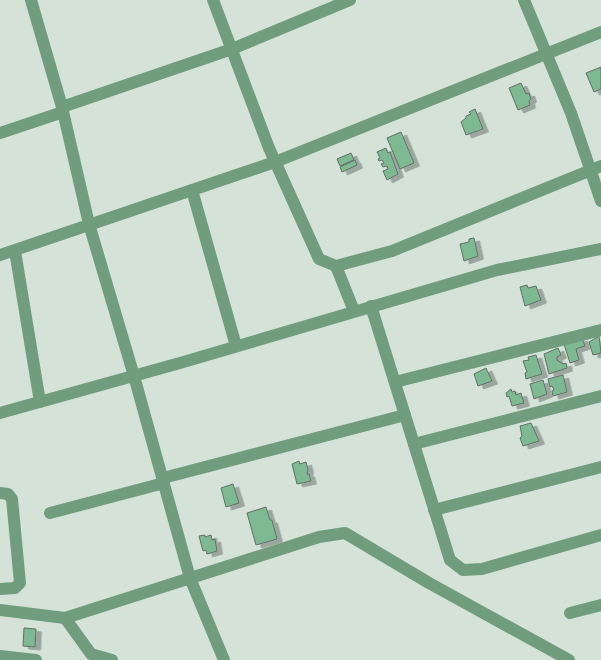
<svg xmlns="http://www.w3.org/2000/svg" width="601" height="660" font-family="'Public Sans',sans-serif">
<defs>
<filter id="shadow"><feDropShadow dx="5.5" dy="3" stdDeviation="0" flood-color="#0004"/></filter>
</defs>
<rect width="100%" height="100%" fill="#d4e2d8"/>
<!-- building -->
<g fill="#7db991" stroke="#636f66" filter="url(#shadow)">
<polygon points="601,67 601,89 594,92 586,73"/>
<polygon points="521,83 526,94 529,93 531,99 529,101 530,105 518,110 509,88"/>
<polygon points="475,109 483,129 466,135 461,122 466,118 466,116 471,114 469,112"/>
<polygon points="401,132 414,163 400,169 387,138"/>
<polygon points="386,148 388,153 390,152 398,174 387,180 383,171 388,169 387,166 383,167 381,164 384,163 382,160 379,161 378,159 380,158 377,152"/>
<polygon points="351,153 354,160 340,166 337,159"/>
<polygon points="355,160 357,165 342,172 340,167"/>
<polygon points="474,238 478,256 464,261 460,244 469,242 469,239"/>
<polygon points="527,285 528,288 536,286 541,300 525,306 520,287"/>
<polygon points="599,336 601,353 593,355 589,342"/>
<polygon points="582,338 585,346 576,349 579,360 570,363 564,344"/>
<polygon points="558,348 561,355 557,357 557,360 563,364 566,363 567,368 549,374 544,354"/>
<polygon points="536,355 542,374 526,379 525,373 527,372 523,361 529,360 528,357"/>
<polygon points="486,368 492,381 478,386 474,374"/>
<polygon points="563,375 567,392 553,396 552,391 554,390 552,386 550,387 548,379"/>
<polygon points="543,380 547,394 534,399 530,384"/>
<polygon points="511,389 512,392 515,391 516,395 521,393 524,403 512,406 509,396 507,397 506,393"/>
<polygon points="531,423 539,441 523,446 520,438 522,436 520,426"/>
<polygon points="299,461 300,464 306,462 308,470 307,474 309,474 311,481 297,484 292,464"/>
<polygon points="233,484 239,503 226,507 221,488"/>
<polygon points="266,507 270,520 272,520 277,539 256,545 247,513"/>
<polygon points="205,535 205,537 211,535 212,540 215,539 217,551 207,554 206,550 203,551 199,536"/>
<polygon points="24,628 36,629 35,647 23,646"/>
</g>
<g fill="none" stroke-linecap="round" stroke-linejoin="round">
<!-- minor -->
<g stroke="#719d7f" stroke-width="12">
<polyline points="31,0 62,107"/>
<polyline points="213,0 269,148 319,259 336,266 392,251 601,166"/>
<polyline points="524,0 571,113 601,201"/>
<polyline points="0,133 63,112"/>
<polyline points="192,190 236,346"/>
<polyline points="15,251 40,402"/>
<polyline points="0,255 275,162 601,32"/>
<polyline points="336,266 354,311"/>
<polyline points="371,306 450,560 463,570 482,569 601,535"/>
<polyline points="395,382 601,330"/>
<polyline points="0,413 180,363 497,270 601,249"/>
<polyline points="414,444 601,396"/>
<polyline points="163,478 405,415"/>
<polyline points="0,493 8,494 12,499 20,583 15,588 0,589"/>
<polyline points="434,510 601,467"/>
<polyline points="50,513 164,483"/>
<polyline points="0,610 65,618 319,537 345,533 429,583 569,660"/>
<polyline points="570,613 601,605"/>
<polyline points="65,618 91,654 112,660"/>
<polyline points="0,656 36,660"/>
<polyline points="224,660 190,578 134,376 89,224 62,107 232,49 350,0"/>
</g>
</g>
</svg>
